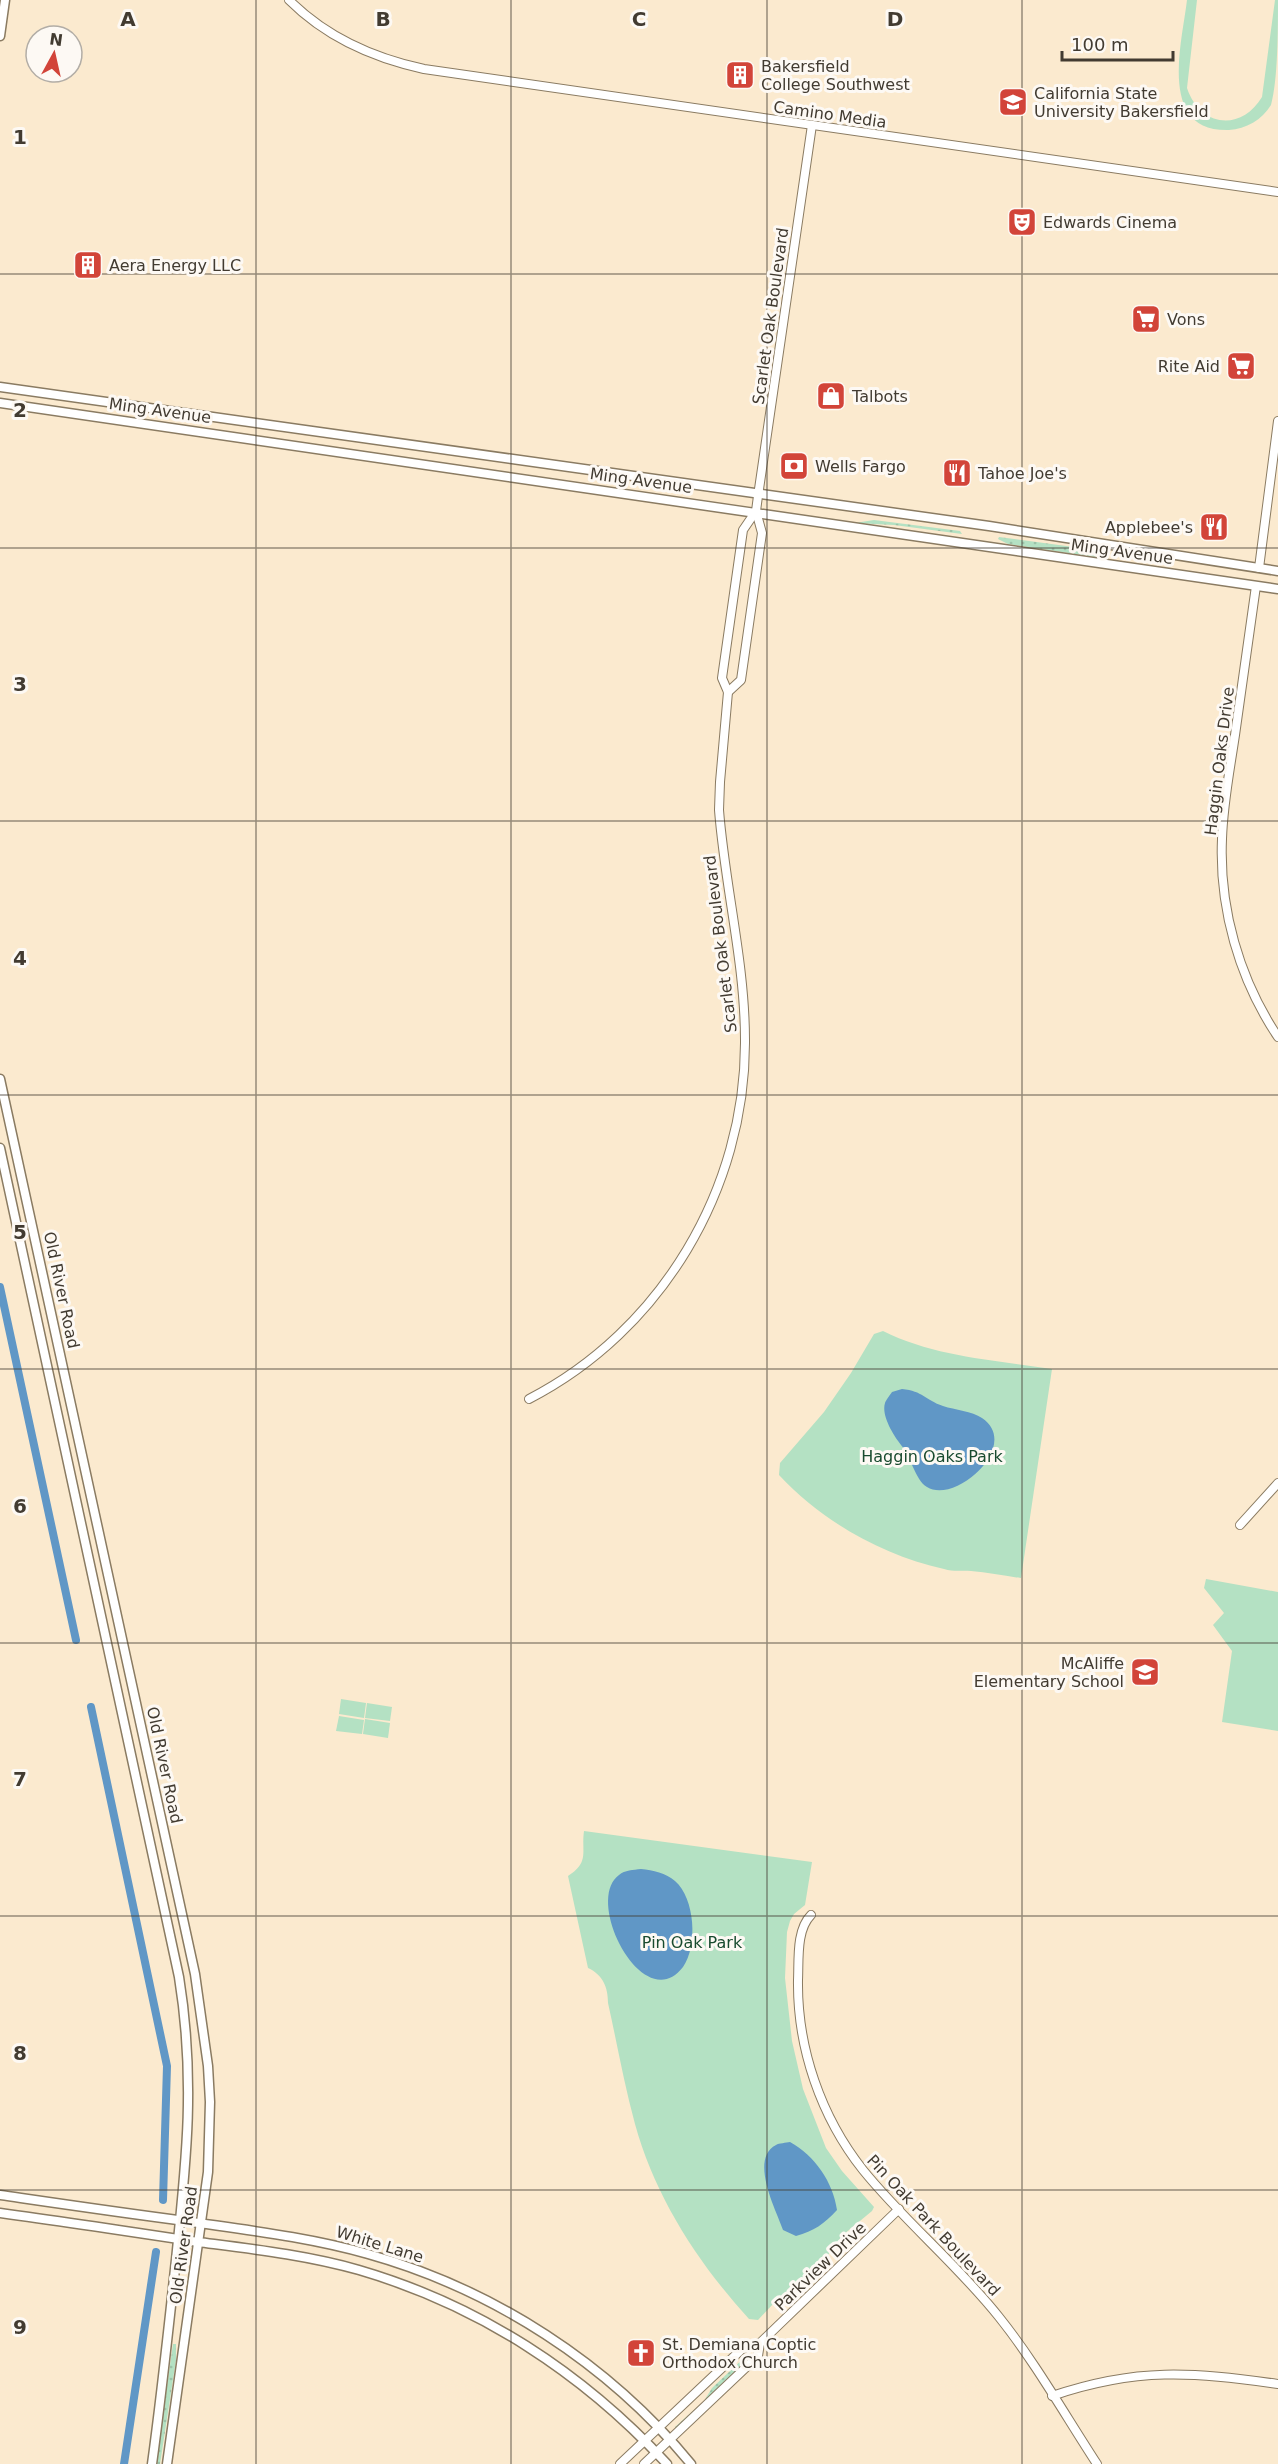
<svg xmlns="http://www.w3.org/2000/svg" width="1278" height="2464" font-family="'DejaVu Sans',sans-serif">
<defs>
<pattern id="grass-dots" width="8" height="8" patternUnits="userSpaceOnUse" patternTransform="scale(1.5)"><rect width="8" height="8" fill="#b4e1c3"/><path d="M2 2h.1M6 6h.1" fill="none" stroke="#9cc2a8" stroke-width="1.8" stroke-linecap="round"/></pattern>
</defs>
<rect width="100%" height="100%" fill="#fbeacf"/>
<!-- grass -->
<g fill="url(#grass-dots)">
<polygon points="874,520 960,531 962,534 894,525 855,523"/>
<polygon points="999,537 1096,550 1094,554 1096,557 1008,544 998,539"/>
<polygon points="173,2344 176,2344 176,2360 160,2464 156,2464"/>
<polygon points="747,2355 749,2357 744,2365 676,2429 675,2427 704,2401 712,2388"/>
</g>
<!-- park -->
<g fill="#b4e1c3">
<path d="M1187 0H1197L1187 88C1200 127 1241 132 1262 97L1275 0H1278C1278 29 1278 80 1271 105 1262 120 1246 129 1229 130 1157 132 1182 43 1187 0Z"/>
<path d="M883 1331C935 1357 995 1360 1052 1369L1021 1578C1004 1576 988 1572 971 1571 962 1570 954 1572 944 1569 882 1555 823 1522 779 1475L780 1463 824 1412 851 1373 874 1334Z"/>
<polygon points="1206,1579 1278,1592 1278,1731 1222,1722 1232,1651 1213,1625 1224,1613 1204,1588"/>
<polygon points="341,1699 366,1703 364,1718 339,1714"/>
<polygon points="367,1703 392,1707 390,1721 365,1718"/>
<polygon points="339,1716 364,1720 362,1734 336,1731"/>
<polygon points="365,1719 390,1723 388,1738 363,1734"/>
<path d="M584 1831 812 1862 805 1905 794 1914 790 1921 787 1932 785 1978 792 2041 803 2089 826 2148 842 2171 874 2207 872 2211 843 2235 825 2259 779 2304H773L758 2320 749 2319C698 2263 655 2197 635 2124 624 2084 617 2043 608 2003 608 1987 603 1975 588 1968L568 1876C590 1862 581 1852 584 1831Z"/>
</g>
<!-- water -->
<g fill="#6097c6">
<path d="M902 1389C923 1391 925 1400 943 1406 955 1410 972 1411 982 1418 1022 1445 955 1505 927 1487 915 1480 911 1456 901 1445 894 1436 881 1416 885 1403 886 1400 890 1395 892 1392Z"/>
<path d="M641 1869C653 1870 666 1873 675 1881 695 1898 698 1946 683 1967 644 2018 583 1901 619 1875 625 1870 633 1870 641 1869Z"/>
<path d="M790 2142C815 2156 833 2182 837 2210 824 2224 814 2231 796 2236L783 2230C776 2210 749 2159 776 2145 779 2143 786 2143 790 2142Z"/>
</g>
<g fill="none" stroke-linecap="round" stroke-linejoin="round">
<!-- canal -->
<g stroke="#6097c6" stroke-width="8">
<polyline points="0,1287 76,1640"/>
<polyline points="91,1707 167,2066 163,2200"/>
<polyline points="124,2464 156,2252"/>
</g>
<!-- tertiary casing -->
<g stroke="#8a7b62" stroke-width="10">
<g id="tertiary">
<path d="M289 0C326 37 373 58 424 69L1278 192"/>
<polyline points="1259,568 1278,421"/>
<path d="M1256 586C1249 635 1242 685 1235 735 1230 769 1223 804 1222 839 1219 908 1239 979 1278 1037"/>
<polyline points="728,692 741,680 762,533 756,511 758,496 812,125"/>
<path d="M529 1399C661 1331 746 1189 745 1040 745 963 725 887 719 810L720 782 728 692 722 678 743 530 756 511"/>
<polyline points="1240,1525 1278,1483"/>
<path d="M811 1915C796 1930 799 1960 798 1980 797 2048 821 2117 863 2170 905 2222 957 2264 999 2317 1035 2362 1065 2415 1097 2464"/>
<path d="M1052 2396C1137 2367 1192 2372 1278 2384"/>
<polyline points="620,2464 742,2349 760,2343 899,2209"/>
<polyline points="644,2464 758,2356 760,2343"/>
</g>
</g>
<!-- secondary casing -->
<g stroke="#8a7b62" stroke-width="11">
<g id="secondary">
<polyline points="0,36 5,0"/>
<polyline points="0,387 989,526 1278,571"/>
<polyline points="0,403 1278,589"/>
<polyline points="0,1079 195,1974 208,2066 210,2102 208,2172 167,2464"/>
<path d="M0 1148 179 1977C196 2082 186 2165 175 2269 168 2334 161 2399 152 2464"/>
<path d="M0 2195C62 2204 123 2213 185 2221 246 2230 308 2237 368 2254 493 2289 609 2364 691 2464"/>
<path d="M0 2213C66 2222 132 2232 198 2242 252 2249 306 2255 359 2270 479 2305 583 2373 667 2464"/>
</g>
</g>
<!-- tertiary -->
<use href="#tertiary" stroke="#fff" stroke-width="8"/>
<!-- secondary -->
<use href="#secondary" stroke="#fff" stroke-width="8"/>
</g>
<!-- grid -->
<path fill="none" stroke="#423b31" stroke-width="1.5" stroke-opacity="0.55" d="M256 0V2464M511 0V2464M767 0V2464M1022 0V2464M0 274H1278M0 548H1278M0 821H1278M0 1095H1278M0 1369H1278M0 1643H1278M0 1916H1278M0 2190H1278"/>
<!-- icons -->
<defs>
<g id="building-square" transform="scale(1.5)"><rect x="-9" y="-9" width="18" height="18" rx="4" fill="#d24439" stroke="#fdf9f4"/><path d="M-4-6H4V6H1V3H-1V6H-4ZM-2.5-4.3h1.7v1.8h-1.7ZM.8-4.3h1.7v1.8H.8ZM-2.5-1h1.7V.8h-1.7ZM.8-1h1.7V.8H.8Z" fill="#fff"/></g>
<g id="university-square" transform="scale(1.5)"><rect x="-9" y="-9" width="18" height="18" rx="4" fill="#d24439" stroke="#fdf9f4"/><path d="M0-5L7-2L0 1L-7-2ZM-4 1L0 2.5L4 1V4Q0 6-4 4Z" fill="#fff"/></g>
<g id="theatre-square" transform="scale(1.5)"><rect x="-9" y="-9" width="18" height="18" rx="4" fill="#d24439" stroke="#fdf9f4"/><path d="M-5-5.5Q0-4 5-5.5V0Q5 5 0 6Q-5 5-5 0ZM-3.3-2.5H-1v1.5H-3.3ZM1-2.5H3.3v1.5H1ZM-2.8 1Q0 5.5 2.8 1Z" fill="#fff"/></g>
<g id="supermarket-square" transform="scale(1.5)"><rect x="-9" y="-9" width="18" height="18" rx="4" fill="#d24439" stroke="#fdf9f4"/><path d="M-6-5.5h2.5l.6 2H6L4.5 2H-2.5L-4.4-4H-6ZM-1.5 3.2a1.3 1.3 0 1 0 .1 0ZM3 3.2a1.3 1.3 0 1 0 .1 0Z" fill="#fff"/></g>
<g id="shop-square" transform="scale(1.5)"><rect x="-9" y="-9" width="18" height="18" rx="4" fill="#d24439" stroke="#fdf9f4"/><path d="M-5-2.5h2.3a2.7 3.5 0 0 1 5.4 0H5L5.5 6h-11ZM-1.5-2.5h3a1.5 2.3 0 0 0-3 0Z" fill="#fff"/></g>
<g id="bank-square" transform="scale(1.5)"><rect x="-9" y="-9" width="18" height="18" rx="4" fill="#d24439" stroke="#fdf9f4"/><path d="M-6-4H6V4H-6ZM0-2.3a2.3 2.3 0 1 0 0 4.6a2.3 2.3 0 1 0 0-4.6Z" fill="#fff"/></g>
<g id="restaurant-square" transform="scale(1.5)"><rect x="-9" y="-9" width="18" height="18" rx="4" fill="#d24439" stroke="#fdf9f4"/><path d="M-5-6h1v4h1v-4h1v4h1v-4h1v5L-1.5 .5V6h-2V.5L-5-1ZM5-6V6H3V1.5H1.5Q1.5-4 5-6Z" fill="#fff"/></g>
<g id="school-square" transform="scale(1.5)"><rect x="-9" y="-9" width="18" height="18" rx="4" fill="#d24439" stroke="#fdf9f4"/><path d="M0-5L7-2L0 1L-7-2ZM-4 1L0 2.5L4 1V4Q0 6-4 4Z" fill="#fff"/></g>
<g id="church-square" transform="scale(1.5)"><rect x="-9" y="-9" width="18" height="18" rx="4" fill="#d24439" stroke="#fdf9f4"/><path d="M-1.2-6h2.4v3.5h3.3v2.4h-3.3V6h-2.4V-.1h-3.3v-2.4h3.3Z" fill="#fff"/></g>
</defs>
<g fill-rule="evenodd">
<use href="#building-square" x="740" y="75"/>
<use href="#university-square" x="1013" y="102"/>
<use href="#theatre-square" x="1022" y="222"/>
<use href="#building-square" x="88" y="265"/>
<use href="#supermarket-square" x="1146" y="319"/>
<use href="#supermarket-square" x="1241" y="366"/>
<use href="#shop-square" x="831" y="396"/>
<use href="#bank-square" x="794" y="466"/>
<use href="#restaurant-square" x="957" y="473"/>
<use href="#restaurant-square" x="1214" y="527"/>
<use href="#school-square" x="1145" y="1672"/>
<use href="#church-square" x="641" y="2353"/>
</g>
<g text-anchor="middle" stroke-width="6" stroke-linejoin="round" paint-order="stroke">
<!-- poi labels -->
<g font-size="16" fill="#423b31" stroke="#fdf9f4" text-anchor="start">
<text x="761" y="72">Bakersfield<tspan x="761" dy="18">College Southwest</tspan></text>
<text x="1034" y="99">California State<tspan x="1034" dy="18">University Bakersfield</tspan></text>
<text x="1043" y="228">Edwards Cinema</text>
<text x="109" y="271">Aera Energy LLC</text>
<text x="1167" y="325">Vons</text>
<text x="1220" y="372" text-anchor="end">Rite Aid</text>
<text x="852" y="402">Talbots</text>
<text x="815" y="472">Wells Fargo</text>
<text x="978" y="479">Tahoe Joe's</text>
<text x="1193" y="533" text-anchor="end">Applebee's</text>
<text x="1124" y="1669" text-anchor="end">McAliffe<tspan x="1124" dy="18">Elementary School</tspan></text>
<text x="662" y="2350">St. Demiana Coptic<tspan x="662" dy="18">Orthodox Church</tspan></text>
</g>
<!-- street labels -->
<g font-size="16" fill="#423b31" stroke="#fdf9f4">
<text transform="translate(830 114) rotate(8)" y="6">Camino Media</text>
<text transform="translate(770 316) rotate(-82)" y="6">Scarlet Oak Boulevard</text>
<text transform="translate(160 410) rotate(8)" y="6">Ming Avenue</text>
<text transform="translate(641 480) rotate(8)" y="6">Ming Avenue</text>
<text transform="translate(1122 551) rotate(8)" y="6">Ming Avenue</text>
<text transform="translate(1219 761) rotate(-83)" y="6">Haggin Oaks Drive</text>
<text transform="translate(720 944) rotate(-97)" y="6">Scarlet Oak Boulevard</text>
<text transform="translate(62 1290) rotate(78)" y="6">Old River Road</text>
<text transform="translate(165 1765) rotate(78)" y="6">Old River Road</text>
<text transform="translate(934 2225) rotate(47)" y="6">Pin Oak Park Boulevard</text>
<text transform="translate(380 2244) rotate(17)" y="6">White Lane</text>
<text transform="translate(183 2245) rotate(-82)" y="6">Old River Road</text>
<text transform="translate(820 2266) rotate(-44)" y="6">Parkview Drive</text>
</g>
<!-- park labels -->
<g font-size="16" fill="#194b2f" stroke="#fdf9f4">
<text x="932" y="1462">Haggin Oaks Park</text>
<text x="692" y="1948">Pin Oak Park</text>
</g>
</g>
<g font-size="20" text-anchor="middle" font-weight="bold" fill="#423b31" stroke="#fdf9f4" stroke-width="6" stroke-linejoin="round" paint-order="stroke">
<text x="128" y="26">A</text>
<text x="383" y="26">B</text>
<text x="639" y="26">C</text>
<text x="895" y="26">D</text>
<text x="20" y="144">1</text>
<text x="20" y="417">2</text>
<text x="20" y="691">3</text>
<text x="20" y="965">4</text>
<text x="20" y="1239">5</text>
<text x="20" y="1513">6</text>
<text x="20" y="1786">7</text>
<text x="20" y="2060">8</text>
<text x="20" y="2334">9</text>
</g>
<!-- north arrow -->
<g transform="translate(54 54) rotate(8)"><circle r="28" fill="#fdf9f4" stroke="#b2ada6" stroke-width="1.5"/>
<path d="M0-4.5L10 22L0 15L-10 22Z" fill="#d24439"/>
<text y="-9" font-size="16" font-weight="bold" text-anchor="middle" fill="#423b31">N</text>
</g>
<!-- scale -->
<path d="M1062 51v9h111v-9" fill="none" stroke="#423b31" stroke-width="3"/>
<text x="1071" y="51" font-size="18" fill="#423b31" stroke="#fdf9f4" stroke-width="4.5" paint-order="stroke">100 m</text>
</svg>
